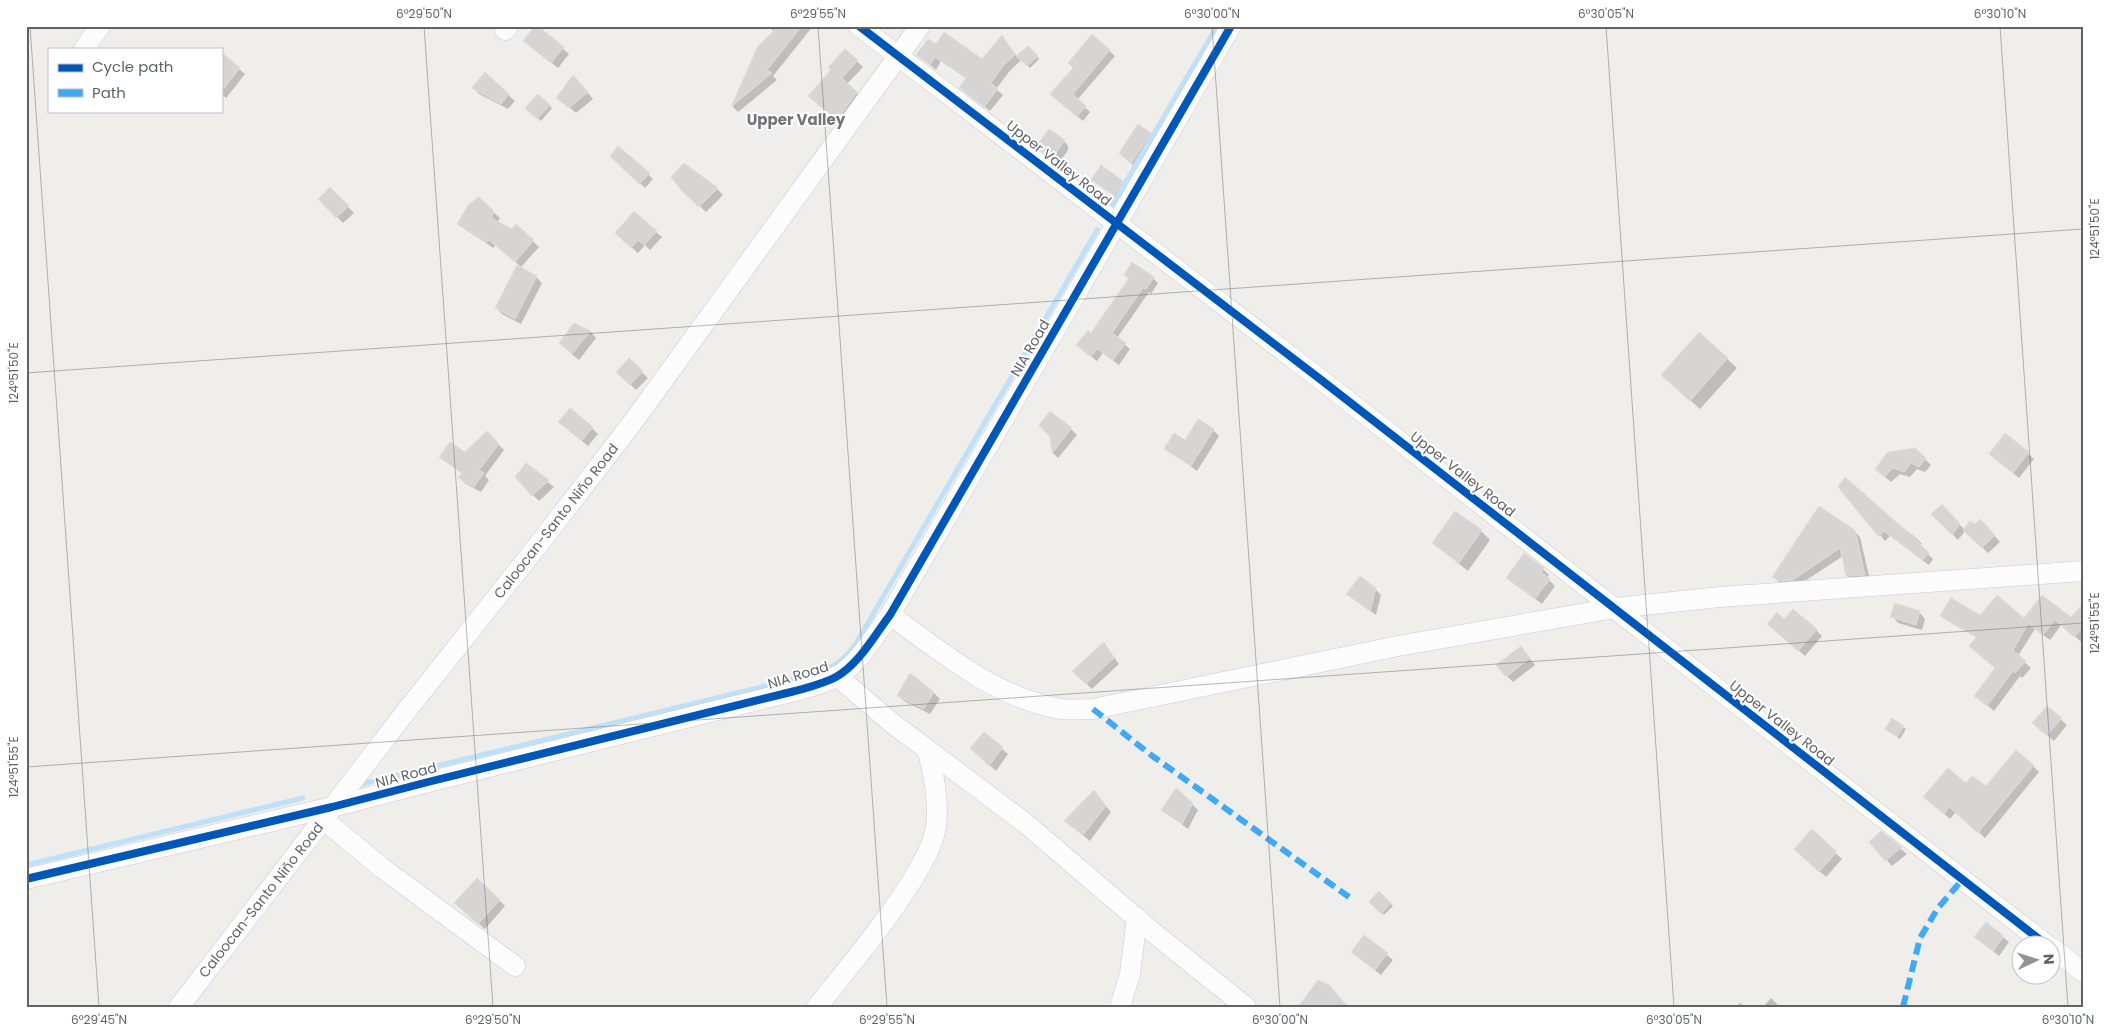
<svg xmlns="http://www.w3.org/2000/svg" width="2109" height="1033" font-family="Poppins,sans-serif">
<rect width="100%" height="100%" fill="#efeeea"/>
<!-- shadow -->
<g fill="#0003">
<polygon points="536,26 569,54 558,68 531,46"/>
<polygon points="767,26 813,26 773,76 777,80 738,112 733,107 760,47 775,32"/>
<polygon points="945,34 984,60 1003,37 1017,57 1028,47 1039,59 1030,68 1021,60 1009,72 996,89 1003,95 990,111 966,93 967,79 941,61 936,70 924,60"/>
<polygon points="1097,40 1115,56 1077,100 1090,112 1083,121 1057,99 1075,68 1085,42"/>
<polygon points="845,50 863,67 847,84 863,99 844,125 816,101 832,70"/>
<polygon points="221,54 245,74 226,98 221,94"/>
<polygon points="485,74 515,101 508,109 479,94 474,88"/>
<polygon points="579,82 593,99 576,113 558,98"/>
<polygon points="538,96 552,108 541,121 527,108"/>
<polygon points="1138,126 1157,140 1138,169 1126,159"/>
<polygon points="1062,139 1068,146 1068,150 1058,164 1044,153"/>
<polygon points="618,148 653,179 645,188 612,156"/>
<polygon points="1101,167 1128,188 1120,200 1093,180"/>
<polygon points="330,189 354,213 343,223 320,199"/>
<polygon points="682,189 717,189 723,195 706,212"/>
<polygon points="479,199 500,218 497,223 512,230 516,225 539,247 521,267 496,245 493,248 458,224"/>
<polygon points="656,232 662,237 650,250 645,245 638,253 622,239"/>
<polygon points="1125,274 1153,278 1158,283 1151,294 1149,292 1117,338 1130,349 1119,365 1103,353 1097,361 1083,350 1130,279"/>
<polygon points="536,277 542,283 521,324 502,314 496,308"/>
<polygon points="574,324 591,332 596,338 579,360 566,349"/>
<polygon points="1700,334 1737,368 1700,409 1672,384"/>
<polygon points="629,360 648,378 636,390 618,372"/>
<polygon points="566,428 592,428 598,434 588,446"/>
<polygon points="1071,429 1077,435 1058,458 1053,453 1051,437"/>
<polygon points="1213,430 1219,436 1197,471 1166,448"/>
<polygon points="487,433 504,450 485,476 489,480 481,492 466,484 460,478 463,474 447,462 465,454"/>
<polygon points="2006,435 2034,459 2019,478 1990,454"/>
<polygon points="1914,449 1931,465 1925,472 1917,469 1910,477 1900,474 1891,482 1883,475"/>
<polygon points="526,465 554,487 539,501 533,495"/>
<polygon points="1839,487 1917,539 1922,544 1920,546 1933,559 1929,565 1890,536 1885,541"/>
<polygon points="1942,506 1965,530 1975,526 1986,526 2000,542 1988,553 1965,531 1958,540 1933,514"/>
<polygon points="1481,531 1490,540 1468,571 1433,543"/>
<polygon points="1854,531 1860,537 1870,580 1853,582 1847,575 1843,556 1799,585 1780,583 1774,577"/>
<polygon points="1543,569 1549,575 1547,578 1555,586 1542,604 1514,583"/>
<polygon points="1375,589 1381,595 1376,615 1348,594"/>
<polygon points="2083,606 2083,640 2081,642 2062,624 2050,640 2035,629 2018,656 2031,668 2022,678 2020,676 1994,711 1976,696 1996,669 1977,638 1948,621 1942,615 2024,620 2071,619"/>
<polygon points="1919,612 1925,619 1922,630 1898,623 1892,616"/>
<polygon points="1785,620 1816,630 1822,636 1805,656 1775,630"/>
<polygon points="1104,643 1119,664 1092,689 1073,671"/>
<polygon points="1526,654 1535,665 1513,682 1507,676"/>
<polygon points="934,693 940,699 930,714 904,701 898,695"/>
<polygon points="2047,707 2067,725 2054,741 2040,729"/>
<polygon points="1892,719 1906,729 1900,739 1889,731"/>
<polygon points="984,734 1008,754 996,771 978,754"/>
<polygon points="2033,766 2039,772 1985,838 1956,812 1950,819 1931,802 1966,785 1986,788"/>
<polygon points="1177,789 1198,810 1188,829 1163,810"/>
<polygon points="1094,792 1111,812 1090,841 1065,821"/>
<polygon points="1812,831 1842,859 1826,877 1802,855"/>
<polygon points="1881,833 1907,854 1892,866 1871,842"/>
<polygon points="1379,893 1393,906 1384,915 1371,902"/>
<polygon points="499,900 505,906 485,929 462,909"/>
<polygon points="1365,937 1393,960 1381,975 1359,958"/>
<polygon points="1976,937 2003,937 2009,942 1999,956"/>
<polygon points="1771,998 1780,1007 1763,1007"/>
<polygon points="1740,1003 1746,1007 1737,1007"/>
</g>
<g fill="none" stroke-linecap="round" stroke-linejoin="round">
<!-- stream -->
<g stroke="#bfe0f9" stroke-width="5">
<polyline points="1110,209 1217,26"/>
<path d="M358 785 811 675C830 670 844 661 855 645L1097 230"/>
<polyline points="26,865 303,798"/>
</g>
</g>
<!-- building -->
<g fill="#d6d5d3" stroke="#deddd9">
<polygon points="535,26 538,26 564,47 551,63 523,41"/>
<polygon points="779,26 802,26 767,70 772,73 731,107 758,46"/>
<polygon points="944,32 982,59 1002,35 1015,55 1003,66 991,83 998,89 984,107 959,88 966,78 935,57 930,65 916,55 928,39 936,44"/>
<polygon points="1092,34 1110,50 1073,94 1086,106 1077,117 1050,94 1073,68 1068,63"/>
<polygon points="1028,46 1038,56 1027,66 1016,56"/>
<polygon points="845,49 858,60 842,78 857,92 837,120 808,96 831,70 828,67"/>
<polygon points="221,52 240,68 221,92"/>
<polygon points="485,72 509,94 501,104 472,88"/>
<polygon points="573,75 588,92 569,108 556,98"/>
<polygon points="538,94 550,105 537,119 525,108"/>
<polygon points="1138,124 1151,133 1131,164 1119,153"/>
<polygon points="1049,129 1065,140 1052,159 1036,147"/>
<polygon points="618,146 650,173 639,184 610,156"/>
<polygon points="684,163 718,188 699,207 681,190 671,177"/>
<polygon points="1101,165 1123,181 1114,195 1091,180"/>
<polygon points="330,187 349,206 336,218 318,199"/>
<polygon points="479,197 494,211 491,218 512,229 516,224 534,240 515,262 489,240 486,243 457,224 469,204"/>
<polygon points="634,211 657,231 644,245 638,240 631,248 615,233"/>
<polygon points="1132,262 1154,277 1146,289 1143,288 1112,333 1126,343 1113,360 1097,349 1091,357 1076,345 1088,330 1091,333 1129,278 1124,275"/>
<polygon points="517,265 537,276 515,319 495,308"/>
<polygon points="574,323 591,331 572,354 559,343"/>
<polygon points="1699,332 1728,358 1690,401 1661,375"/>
<polygon points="629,358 643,371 630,385 616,372"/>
<polygon points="570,408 593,427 582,441 558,422"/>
<polygon points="1050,411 1072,428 1052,453 1050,437 1039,425"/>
<polygon points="1198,419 1214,429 1191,466 1164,449 1174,433 1185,440"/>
<polygon points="487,431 499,444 479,470 484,473 474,487 458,478 462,473 439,457 450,442 465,452"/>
<polygon points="2005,433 2029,452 2013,473 1989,454"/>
<polygon points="1915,448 1926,458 1919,467 1911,463 1904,472 1893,468 1884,477 1875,469 1888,452"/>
<polygon points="526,463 549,480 532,496 515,477"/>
<polygon points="1845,477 1903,528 1917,538 1916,540 1929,553 1923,560 1884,531 1879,537 1838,487"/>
<polygon points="1942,504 1960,524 1952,535 1931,514"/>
<polygon points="1819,506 1855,530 1865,575 1846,576 1840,548 1793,580 1780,581 1772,577"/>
<polygon points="1455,511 1482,530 1459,563 1432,543"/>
<polygon points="1980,519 1995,535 1982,548 1963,530 1970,521 1975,524"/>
<polygon points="1524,553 1544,568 1541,572 1550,579 1535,599 1506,578"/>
<polygon points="1360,576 1376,588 1370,611 1346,594"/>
<polygon points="1997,595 2024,618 2042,595 2071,617 2083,604 2083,627 2074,637 2055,620 2043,635 2028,624 2013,650 2026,661 2015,673 2013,671 1987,706 1974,696 1995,668 1969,646 1976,637 1940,616 1951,598 1980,615"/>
<polygon points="1895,603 1920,611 1916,625 1890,617"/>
<polygon points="1793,609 1817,629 1798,651 1767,624 1777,612 1784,619"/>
<polygon points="1104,642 1114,658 1086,684 1072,671"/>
<polygon points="1521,646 1530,658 1506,677 1496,665"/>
<polygon points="910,673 934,692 924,709 897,696"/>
<polygon points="2047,706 2062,718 2047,736 2032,723"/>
<polygon points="1892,718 1904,726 1897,737 1885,729"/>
<polygon points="984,732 1003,747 989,766 970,748"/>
<polygon points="2016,750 2034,765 1978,833 1949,807 1944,814 1923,797 1948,768 1966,783 1972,776 1986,786"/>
<polygon points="1176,788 1193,803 1182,824 1161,810"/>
<polygon points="1094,790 1106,806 1083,835 1064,821"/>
<polygon points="1812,829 1837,852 1819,872 1794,849"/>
<polygon points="1881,831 1902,847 1885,861 1869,842"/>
<polygon points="477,878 500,900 478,924 454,903"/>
<polygon points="1379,891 1391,903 1381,914 1369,902"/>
<polygon points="1986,922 2004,936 1993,951 1974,937"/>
<polygon points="1364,935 1388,953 1375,970 1351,952"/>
<polygon points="1318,980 1329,985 1348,1007 1298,1007"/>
</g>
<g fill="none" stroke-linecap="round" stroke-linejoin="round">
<!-- minor casing -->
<g stroke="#cbcccc" stroke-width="21">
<g id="minor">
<polyline points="859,26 1320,379 2048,946"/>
<polyline points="505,30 508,26"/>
<polyline points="84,49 100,26"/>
<path d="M890 615C940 651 992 695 1055 708 1067 711 1081 709 1093 709L1398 646 1615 608 1720 597 2083 571"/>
<polyline points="837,676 892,723 1025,823 1155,934 1246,1007"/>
<polyline points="323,819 382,868 515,966"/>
<path d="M26 879 332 807 428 782 795 691C809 687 823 684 836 677 859 664 874 636 890 615L1231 26"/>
<polyline points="2052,948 2083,972"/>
<polyline points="179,1007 404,714 542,540 633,422 920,26"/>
<path d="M817 1007C850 965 885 924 913 879 922 863 933 846 936 827 939 801 934 776 928 752"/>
<polyline points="1120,1007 1130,974 1137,918"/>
</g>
</g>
<!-- minor -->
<use href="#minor" stroke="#fdfcfc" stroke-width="20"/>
<!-- quiet -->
<g stroke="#3fa9f5" stroke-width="6" stroke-dasharray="12 6" stroke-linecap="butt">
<polyline points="1093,709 1151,755 1349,897"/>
<polyline points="1903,1007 1920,938 1938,908 1962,880"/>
</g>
<!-- cycleway casing -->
<g stroke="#fff" stroke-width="11">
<g id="cycleway">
<polyline points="859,26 1320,379 2048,946"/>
<path d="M26 879 332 807 428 782 795 691C809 687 823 684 836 677 859 664 874 636 890 615L1231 26"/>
</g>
</g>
<!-- cycleway -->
<use href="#cycleway" stroke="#0057b8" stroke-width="8"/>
</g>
<!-- ticks -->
<path fill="none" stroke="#5f6368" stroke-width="1" stroke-opacity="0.45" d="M30 26 99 1007M424 26 493 1007M818 26 887 1007M1212 26 1280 1007M1606 26 1674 1007M2000 26 2068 1007M26 373 2083 229M26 767 2083 623"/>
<g text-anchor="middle" stroke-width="4" stroke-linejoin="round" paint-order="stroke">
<!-- street labels -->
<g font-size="14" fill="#5f6368" stroke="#fff">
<text transform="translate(1059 163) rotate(38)" y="5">Upper Valley Road</text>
<text transform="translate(1030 348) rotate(-60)" y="5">NIA Road</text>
<text transform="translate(1463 474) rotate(38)" y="5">Upper Valley Road</text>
<text transform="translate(556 521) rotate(-52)" y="5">Caloocan-Santo Niño Road</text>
<text transform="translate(798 675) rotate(-17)" y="5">NIA Road</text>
<text transform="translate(1782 723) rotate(38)" y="5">Upper Valley Road</text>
<text transform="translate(406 775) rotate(-15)" y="5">NIA Road</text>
<text transform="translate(261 900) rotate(-52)" y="5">Caloocan-Santo Niño Road</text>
</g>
<!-- neighbourhood labels -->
<g font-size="15" font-weight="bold" fill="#70757a" stroke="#fff">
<text x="796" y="125">Upper Valley</text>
</g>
</g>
<!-- border -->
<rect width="2109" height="1033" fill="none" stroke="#ffffff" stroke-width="55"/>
<!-- legend -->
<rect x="48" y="48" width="175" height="65" fill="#ffffff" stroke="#bfc1c3"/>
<rect x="58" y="64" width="25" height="8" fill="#0057b8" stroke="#bfc1c3"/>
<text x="92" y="72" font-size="15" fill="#5f6368">Cycle path</text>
<rect x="58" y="89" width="25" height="8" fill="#3fa9f5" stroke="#bfc1c3"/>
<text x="92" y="98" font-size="15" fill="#5f6368">Path</text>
<!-- north arrow -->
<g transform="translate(2036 960) rotate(86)"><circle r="24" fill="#ffffff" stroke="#bfc1c3"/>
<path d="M0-4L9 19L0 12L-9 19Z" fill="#919496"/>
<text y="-8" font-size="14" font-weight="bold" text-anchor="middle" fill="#5f6368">N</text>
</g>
<rect x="28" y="28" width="2054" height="978" fill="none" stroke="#5f6368" stroke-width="2"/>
<g font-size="12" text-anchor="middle" fill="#5f6368">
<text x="424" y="18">6°29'50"N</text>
<text x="818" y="18">6°29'55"N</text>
<text x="1212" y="18">6°30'00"N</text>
<text x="1606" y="18">6°30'05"N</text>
<text x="2000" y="18">6°30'10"N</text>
<text transform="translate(2095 229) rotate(-90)" y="4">124°51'50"E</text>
<text transform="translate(14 373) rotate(-90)" y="4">124°51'50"E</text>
<text transform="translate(2095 623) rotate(-90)" y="4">124°51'55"E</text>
<text transform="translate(14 767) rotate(-90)" y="4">124°51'55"E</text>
<text x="99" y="1024">6°29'45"N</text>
<text x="493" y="1024">6°29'50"N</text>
<text x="887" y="1024">6°29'55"N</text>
<text x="1280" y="1024">6°30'00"N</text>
<text x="1674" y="1024">6°30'05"N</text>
<text x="2068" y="1024">6°30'10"N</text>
</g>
</svg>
